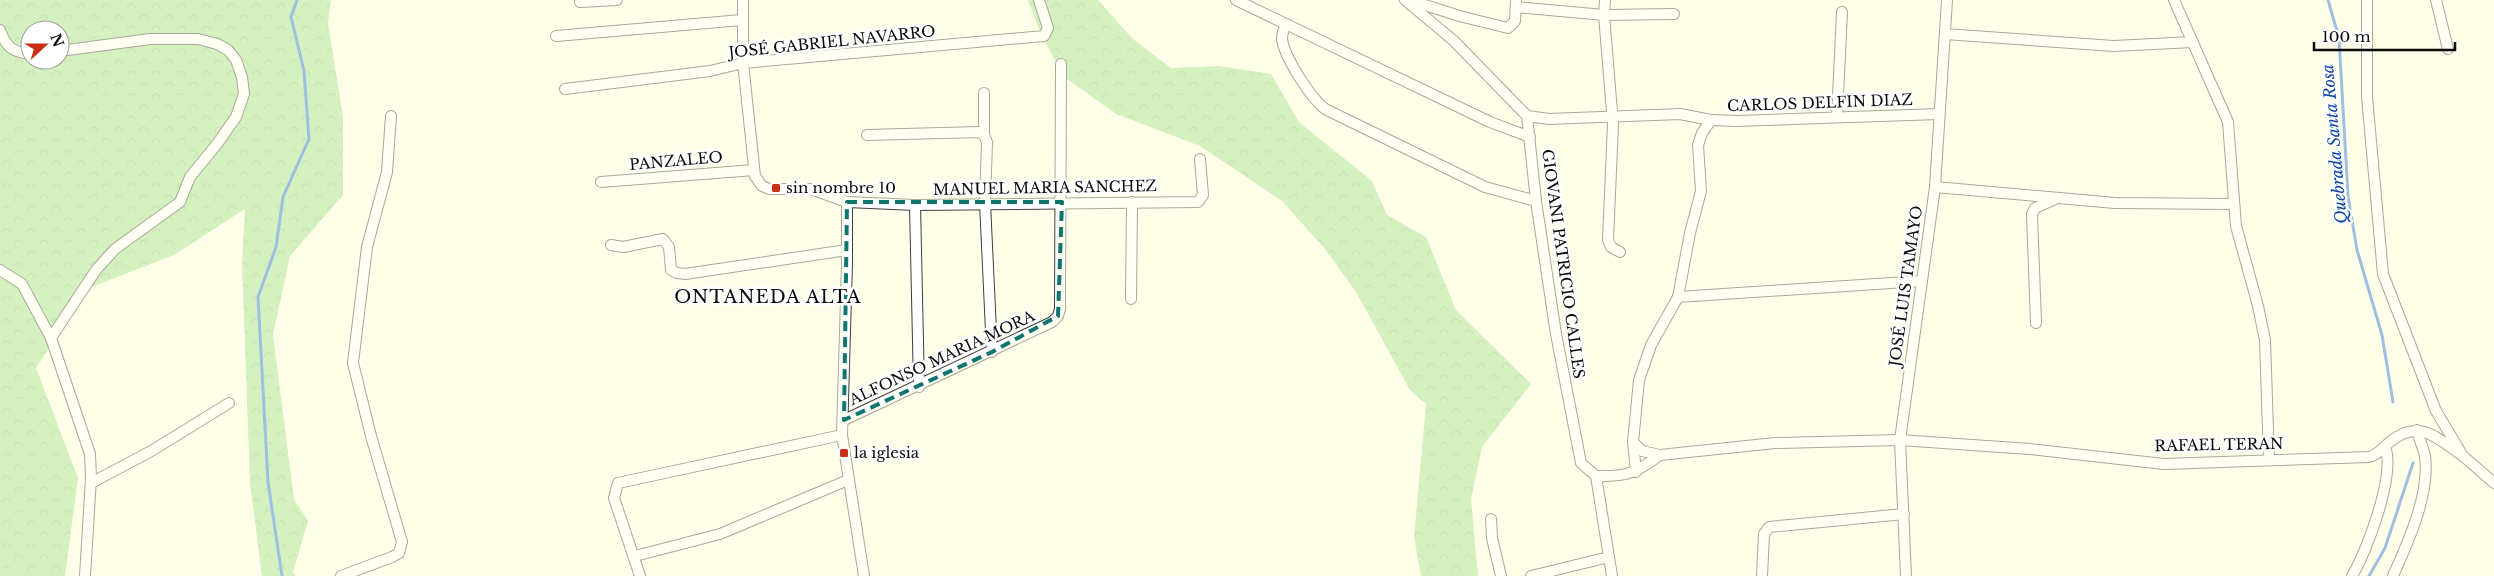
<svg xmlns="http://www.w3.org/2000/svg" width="2494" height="576" font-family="'Libre Baskerville',serif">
<defs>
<pattern id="forest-crowns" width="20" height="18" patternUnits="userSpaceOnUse" patternTransform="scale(1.25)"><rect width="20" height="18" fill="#a2df8d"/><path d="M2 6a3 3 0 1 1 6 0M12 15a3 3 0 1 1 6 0" fill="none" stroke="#8abe78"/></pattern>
</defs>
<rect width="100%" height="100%" fill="#ffffe9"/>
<!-- forest -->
<g fill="url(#forest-crowns)" fill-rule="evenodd">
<path d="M0 0H331L328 23 343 117V195L290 256 273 335 294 499 308 521 293 572 295 576H262L250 483 242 265 245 209 174 255 89 288 36 368 78 478 65 576H0ZM30 30H60V60H30Z"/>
<polygon points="1028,0 1098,0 1133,39 1171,68 1219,66 1271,74 1299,122 1372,181 1387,215 1426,237 1456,310 1531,384 1482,447 1471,499 1478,576 1421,576 1414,537 1426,404 1410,390 1356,292 1325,249 1282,201 1200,146 1116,114 1063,76 1040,32"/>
</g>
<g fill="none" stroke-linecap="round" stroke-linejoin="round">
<!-- stream -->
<g stroke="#2871da" stroke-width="3">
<polyline points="2328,0 2339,38 2348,196 2357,250 2382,335 2393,402"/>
<polyline points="282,576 268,482 258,297 276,247 283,197 309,139 304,71 291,17 297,0"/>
<polyline points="2369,576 2385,548 2413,463"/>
</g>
<!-- minor casing -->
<g stroke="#3e3e3e" stroke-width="12">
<g id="minor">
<polyline points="743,0 743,63 755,176 762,186 769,189 811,189 847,202 847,263 842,435 864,576"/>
<polyline points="1236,0 1490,122 1530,137"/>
<polyline points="1405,0 1454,41 1527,116 1536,201 1556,334 1581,463 1596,476 1612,576"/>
<polyline points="1409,0 1463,17 1508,28 1515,21 1516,0"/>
<polyline points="1605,0 1604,15 1613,124 1608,240 1611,247 1620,252"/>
<polyline points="2174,0 2228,122 2236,226 2258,306 2265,340 2269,460"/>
<polyline points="2367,0 2367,97 2383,274 2436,411 2463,456 2494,483"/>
<polyline points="2436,0 2448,49"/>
<polyline points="580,2 617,0"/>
<polyline points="1516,7 1604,15 1674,14"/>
<path d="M1285 24C1284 29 1282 34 1282 39 1284 57 1311 98 1325 109L1485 187 1536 201"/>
<path d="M0 30C6 47 12 52 30 54"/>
<polyline points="1945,34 2114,46 2193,42"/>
<polyline points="556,36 742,20"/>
<polyline points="565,89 710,71 743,63 1044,36 1048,28 1039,0"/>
<polyline points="984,93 984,135"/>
<polyline points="1527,116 1549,119 1680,114 1711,120 1736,121 1939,114"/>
<polyline points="1837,117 1842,12"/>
<polyline points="867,135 979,132 984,135 987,142 985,203 992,352"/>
<polyline points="601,182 754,170"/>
<polyline points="1935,187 2115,203 2234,204"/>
<polyline points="847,202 915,205 1198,202 1203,195 1200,159"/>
<polyline points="915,205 919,387"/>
<polyline points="611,245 623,247 663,239 669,247 671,270 677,273 685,274 847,250"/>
<polyline points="0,270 22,284 51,338 90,454 91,478 85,576"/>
<polyline points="1678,297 1921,281"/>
<polyline points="1131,299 1132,202"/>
<polyline points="2036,323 2032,214 2035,208 2055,199"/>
<polyline points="51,338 96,270 115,249 180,202 190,177 217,144 236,117 244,94 242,77 236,60 228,50 217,44 198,39 150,39 60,51"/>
<polyline points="844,420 1052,322 1058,316 1060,309 1061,64"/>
<polyline points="1633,442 1636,472"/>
<polyline points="1660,455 1642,451 1633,442 1639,380 1651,345 1678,297 1690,233 1701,191 1698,145 1702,133 1711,120"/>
<path d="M1596 476C1626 477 1636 473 1660 455L1775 443 1900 440 2030 449 2164 464 2369 457C2380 454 2383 447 2391 441 2420 418 2438 439 2463 456"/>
<polyline points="91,483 153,450 229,403"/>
<polyline points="1491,519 1492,538 1501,576"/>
<polyline points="635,556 720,534 848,480"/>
<polyline points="341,576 392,557 399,553 402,542 371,436 353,363 367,247 387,172 391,116"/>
<polyline points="640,576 614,498 618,483 842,435"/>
<polyline points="1531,576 1609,557"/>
<polyline points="1762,576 1764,534 1769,527 1904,514"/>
<polyline points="1906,576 1900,440 1935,187 1947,0"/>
<path d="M2352 576C2367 551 2396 474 2385 447"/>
<path d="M2393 576C2408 542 2430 495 2425 456 2423 447 2419 439 2417 430"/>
</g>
</g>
<!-- minor -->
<use href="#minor" stroke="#fff" stroke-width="10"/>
</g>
<!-- marked area -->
<path d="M0 0H2494V576H0ZM847 202H1062L1058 316 992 352 844 420Z" fill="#ffffe9" fill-opacity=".55" fill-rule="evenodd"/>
<path fill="none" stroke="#0f766e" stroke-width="4" stroke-dasharray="10 6" stroke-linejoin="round" d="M847 202H1062L1058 316 992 352 844 420Z"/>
<!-- markers -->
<g fill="#c73017" stroke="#fff" stroke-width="2">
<rect x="771" y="183" width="10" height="10" rx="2.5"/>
<rect x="839" y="448" width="10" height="10" rx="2.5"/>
</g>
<g text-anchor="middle" stroke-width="5" stroke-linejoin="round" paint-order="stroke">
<!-- street labels -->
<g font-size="15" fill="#0b0b0b" stroke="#fff">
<text transform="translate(832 42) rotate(-6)" y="5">JOSÉ GABRIEL NAVARRO</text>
<text transform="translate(1820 103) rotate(-2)" y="5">CARLOS DELFIN DIAZ</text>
<text transform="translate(676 161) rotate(-5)" y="5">PANZALEO</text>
<text transform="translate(1045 188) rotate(-1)" y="5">MANUEL MARIA SANCHEZ</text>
<text transform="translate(1563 264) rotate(82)" y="5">GIOVANI PATRICIO CALLES</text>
<text transform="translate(1906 286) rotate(-82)" y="5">JOSÉ LUIS TAMAYO</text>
<text transform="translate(942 358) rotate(-25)" y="5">ALFONSO MARIA MORA</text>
<text transform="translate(2219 445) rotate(-1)" y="5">RAFAEL TERAN</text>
</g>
<!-- poi labels -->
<g font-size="15" fill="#0b0b0b" stroke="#fff" text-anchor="start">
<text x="786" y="193">sin nombre 10</text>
<text x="854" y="458">la iglesia</text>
</g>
<!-- water labels -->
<g font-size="16" font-style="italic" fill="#0945a7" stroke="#fff">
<text transform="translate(2334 144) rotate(-95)" y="6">Quebrada Santa Rosa</text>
</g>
<!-- quarter labels -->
<g font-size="18" letter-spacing="1" fill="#0b0b0b" stroke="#fff">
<text x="768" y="303">ONTANEDA ALTA</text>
</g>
</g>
<!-- north arrow -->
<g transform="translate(45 45) rotate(69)"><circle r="24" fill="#ffffff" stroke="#9d9d9d"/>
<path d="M0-4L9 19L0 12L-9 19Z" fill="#c73017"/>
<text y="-8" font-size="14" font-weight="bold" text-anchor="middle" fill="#0b0b0b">N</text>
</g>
<!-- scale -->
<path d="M2314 42v8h141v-8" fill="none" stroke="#0b0b0b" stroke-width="2.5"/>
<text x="2322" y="42" font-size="15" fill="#0b0b0b" stroke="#ffffff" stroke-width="4" paint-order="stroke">100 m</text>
</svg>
